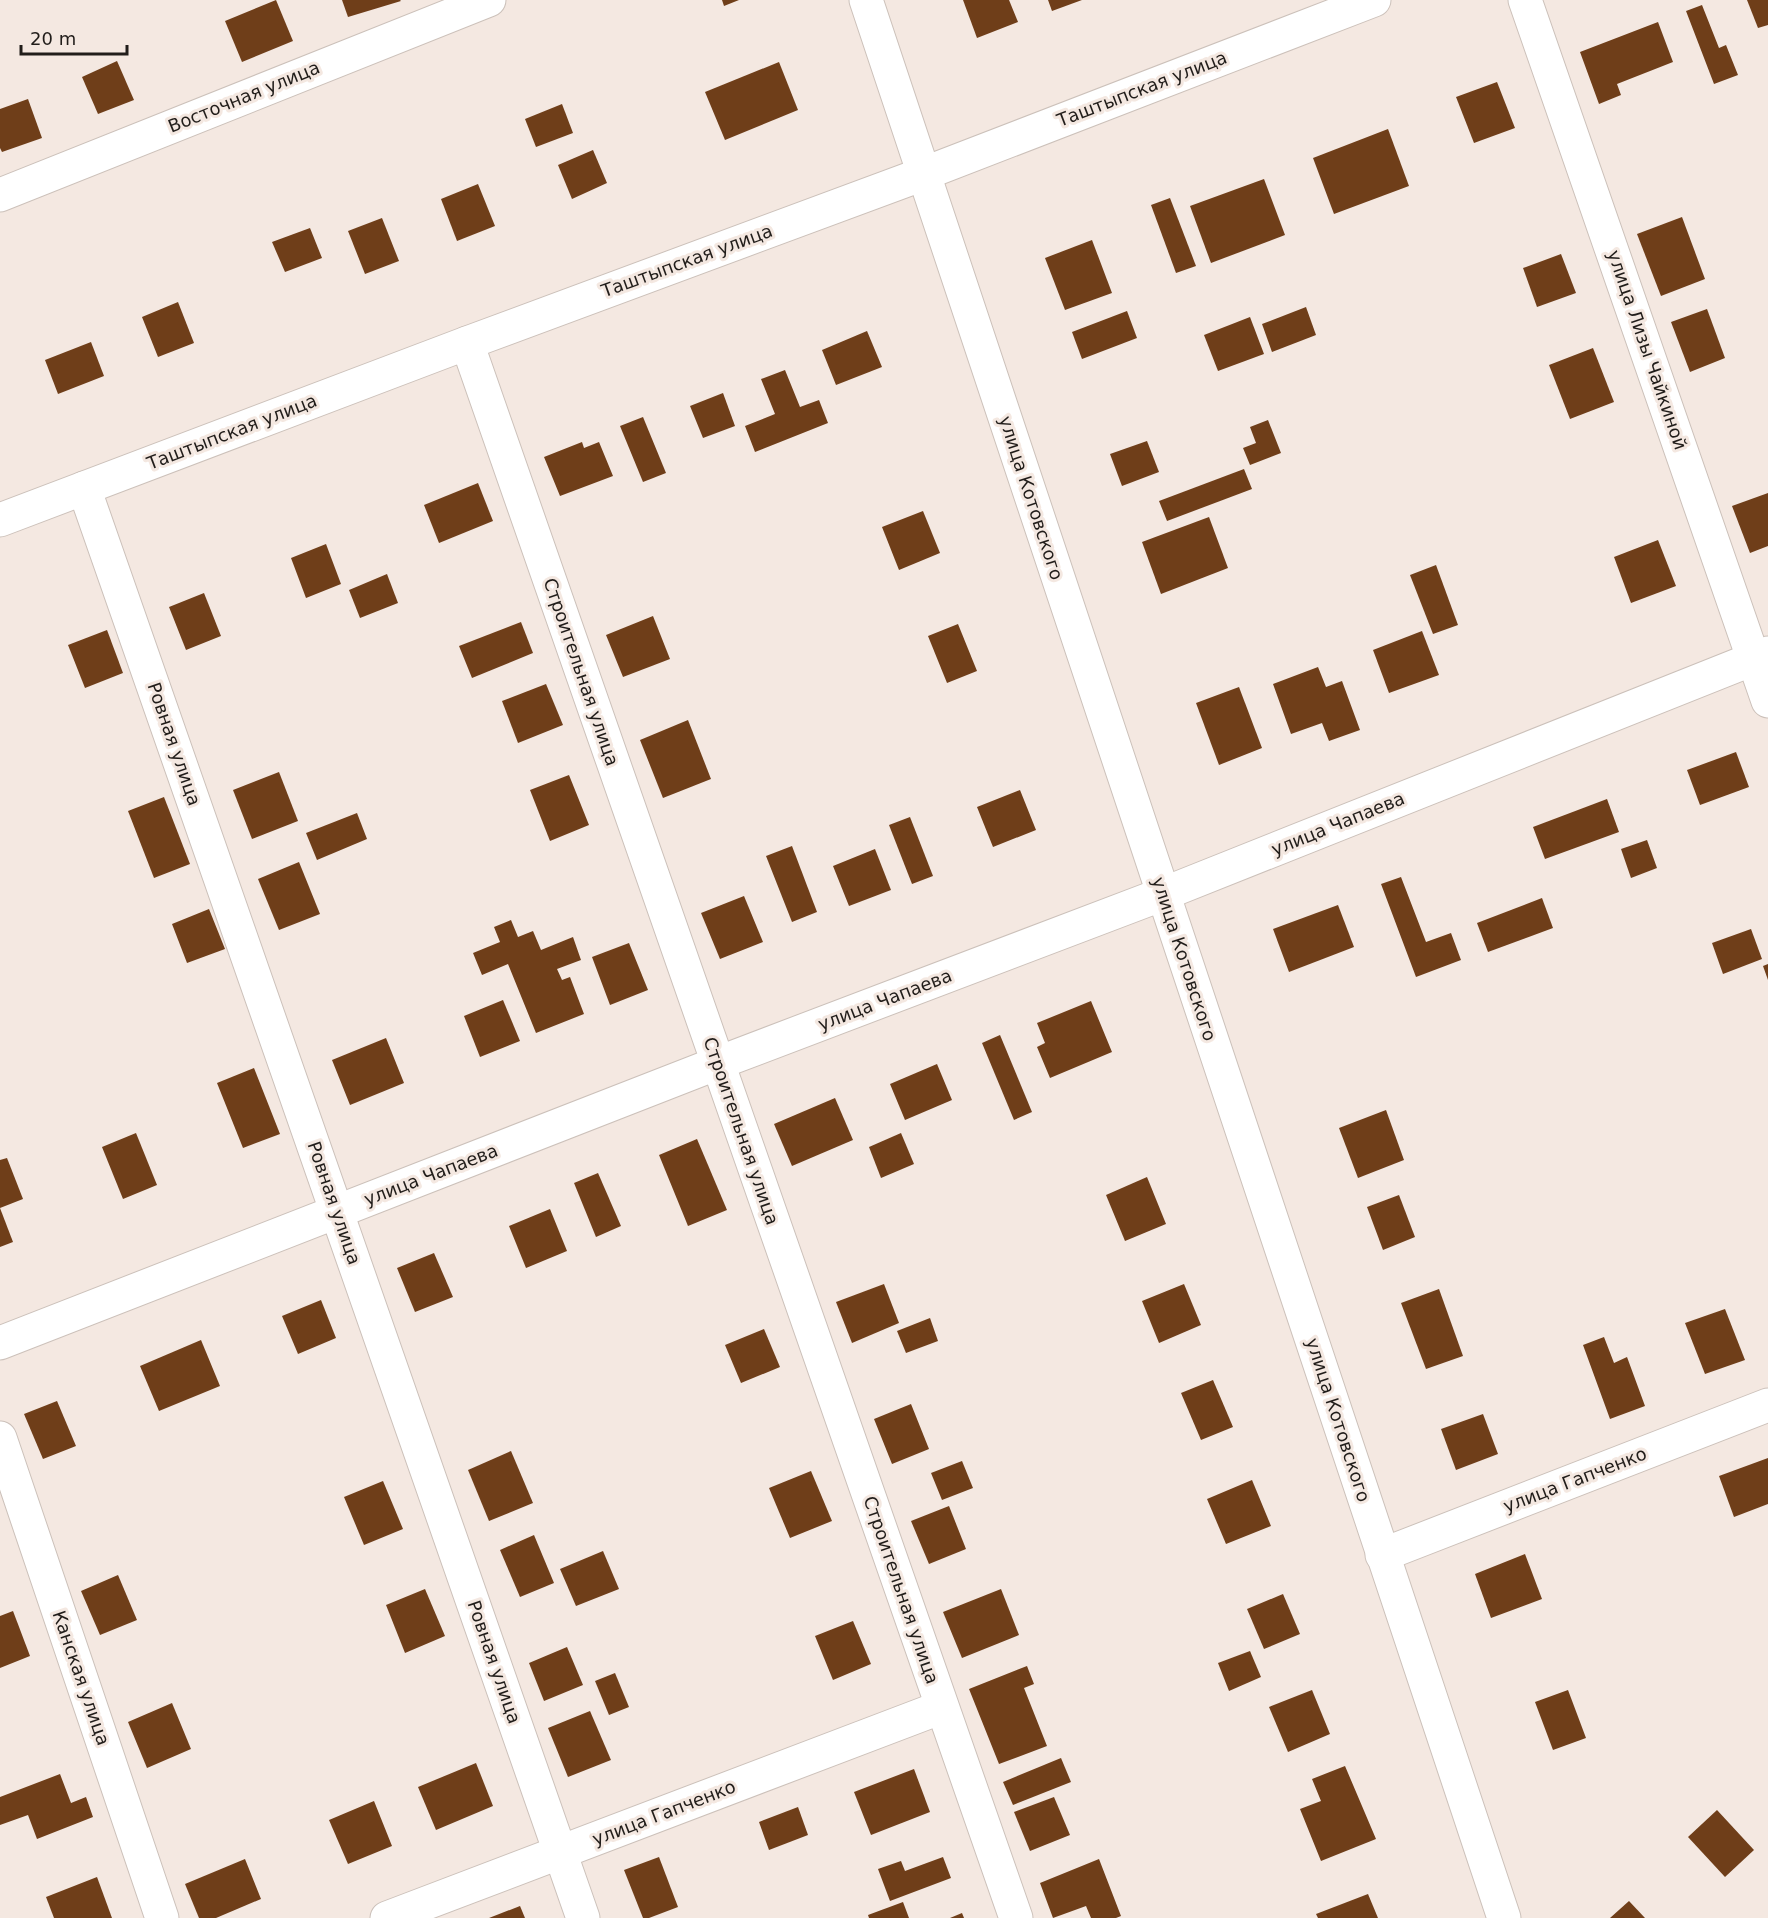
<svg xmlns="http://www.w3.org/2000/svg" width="1768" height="1918" font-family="'DejaVu Sans',sans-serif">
<rect width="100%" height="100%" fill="#f4e8e1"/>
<!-- building -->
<g fill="#6f3e19">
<polygon points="276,0 293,41 242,62 225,21"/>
<polygon points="342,0 400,0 401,1 348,17"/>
<polygon points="722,0 739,0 724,6"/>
<polygon points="963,0 1009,0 1018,22 977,38"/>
<polygon points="1048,0 1082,0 1052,11"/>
<polygon points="1747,0 1768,0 1768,25 1758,28"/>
<polygon points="1702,5 1719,48 1726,45 1738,75 1714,84 1686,11"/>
<polygon points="1658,22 1673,62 1617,84 1621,95 1599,104 1580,52"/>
<polygon points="117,61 134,100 98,114 82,77"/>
<polygon points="779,62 798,110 725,140 705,92"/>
<polygon points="1497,82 1515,128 1474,143 1456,97"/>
<polygon points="28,99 42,138 2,152 0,148 0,109"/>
<polygon points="562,104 573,133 536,147 525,119"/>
<polygon points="1388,129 1409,186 1334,214 1313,158"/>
<polygon points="593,150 607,183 572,199 558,165"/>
<polygon points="1264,179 1285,235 1211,263 1190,206"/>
<polygon points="478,184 495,226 457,241 441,199"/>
<polygon points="1170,198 1196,266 1176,273 1151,205"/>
<polygon points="1682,217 1705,279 1661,296 1637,234"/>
<polygon points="382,218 399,261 365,274 348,231"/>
<polygon points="310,228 322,258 285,272 272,242"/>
<polygon points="1092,240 1112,293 1065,310 1045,258"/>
<polygon points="1561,254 1576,293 1537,307 1523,268"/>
<polygon points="178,302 194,343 158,357 142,317"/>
<polygon points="1306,307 1316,335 1272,352 1262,324"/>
<polygon points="1707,309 1725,358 1690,372 1671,322"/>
<polygon points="1127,311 1137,338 1082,359 1072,332"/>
<polygon points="1250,317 1264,354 1218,371 1204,335"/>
<polygon points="867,331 882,367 836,385 822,350"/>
<polygon points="91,342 104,376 58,394 45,360"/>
<polygon points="1593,348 1614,402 1570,419 1549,365"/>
<polygon points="785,370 800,407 819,400 828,423 755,452 745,426 775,414 761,379"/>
<polygon points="723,393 735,426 703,438 690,406"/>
<polygon points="643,417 666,473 643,482 620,426"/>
<polygon points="1268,420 1281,453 1250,465 1243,448 1256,443 1250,427"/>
<polygon points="1147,441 1159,472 1122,486 1110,454"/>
<polygon points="582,442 584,448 599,442 613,476 560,496 544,457"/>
<polygon points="1244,469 1252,489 1167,521 1159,501"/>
<polygon points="478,483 493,521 439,543 424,505"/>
<polygon points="1768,493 1768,546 1750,553 1732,506"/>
<polygon points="923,511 940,553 899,570 882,527"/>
<polygon points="1209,517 1228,568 1161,594 1142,542"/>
<polygon points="1658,540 1676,586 1631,603 1614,557"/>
<polygon points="326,544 341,584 306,598 291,558"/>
<polygon points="1436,565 1458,625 1433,634 1410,575"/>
<polygon points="387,574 398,603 360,618 349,590"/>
<polygon points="204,593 221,636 186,650 169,607"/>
<polygon points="653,616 670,659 623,677 606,635"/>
<polygon points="521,622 533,653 472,678 459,646"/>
<polygon points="958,624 977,671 947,683 928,636"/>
<polygon points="107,630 123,673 85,688 68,645"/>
<polygon points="1422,631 1439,675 1389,693 1373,650"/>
<polygon points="1318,667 1326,687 1342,681 1360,730 1329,741 1322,723 1291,734 1273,684"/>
<polygon points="546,684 563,725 518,743 502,701"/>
<polygon points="1239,687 1262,748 1219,765 1196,703"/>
<polygon points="688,720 711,779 663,798 640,740"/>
<polygon points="1736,752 1749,787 1700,805 1687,770"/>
<polygon points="279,772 298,821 252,839 233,790"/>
<polygon points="569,775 589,825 550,841 530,790"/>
<polygon points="1020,790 1036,830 993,847 977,807"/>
<polygon points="164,797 190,864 154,878 128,811"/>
<polygon points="1607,799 1619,832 1545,859 1533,827"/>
<polygon points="357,813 367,839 317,860 306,833"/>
<polygon points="910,817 933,876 912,884 889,825"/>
<polygon points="1647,840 1657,868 1631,878 1621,849"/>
<polygon points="792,846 817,912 792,922 766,856"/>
<polygon points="875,849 891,890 849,906 833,866"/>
<polygon points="299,862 320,914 279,930 258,879"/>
<polygon points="1401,877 1426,942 1451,933 1461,960 1416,977 1381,884"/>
<polygon points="744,896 763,942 720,959 701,913"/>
<polygon points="1542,898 1553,928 1488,952 1477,923"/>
<polygon points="1338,905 1354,947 1289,972 1273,929"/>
<polygon points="209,909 225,949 187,963 172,924"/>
<polygon points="511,920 518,937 533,931 541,950 573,937 581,960 557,969 562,980 570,977 584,1014 536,1033 508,964 482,975 473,953 500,942 494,927"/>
<polygon points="1751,929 1762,959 1723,974 1712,943"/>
<polygon points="629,943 648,990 610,1005 592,957"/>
<polygon points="1768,964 1768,980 1763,966"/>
<polygon points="503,1000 520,1041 480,1057 464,1016"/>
<polygon points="1091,1001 1112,1052 1050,1078 1037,1047 1045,1043 1037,1023"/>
<polygon points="1000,1035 1032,1112 1014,1120 982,1043"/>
<polygon points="386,1038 404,1083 350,1105 332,1060"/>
<polygon points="937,1064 952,1100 905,1120 890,1084"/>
<polygon points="254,1068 280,1134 243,1148 217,1083"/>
<polygon points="835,1098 853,1140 792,1166 774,1124"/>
<polygon points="1386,1110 1404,1160 1358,1178 1339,1128"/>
<polygon points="136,1133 157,1185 123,1199 102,1147"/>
<polygon points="901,1133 914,1164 881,1178 869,1147"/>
<polygon points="697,1139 727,1210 688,1226 659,1155"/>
<polygon points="7,1158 23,1199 0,1208 0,1160"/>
<polygon points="598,1173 621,1226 596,1237 574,1183"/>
<polygon points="1147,1177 1166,1224 1125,1241 1106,1195"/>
<polygon points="1399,1195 1415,1237 1383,1250 1367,1207"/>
<polygon points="0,1208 13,1242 0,1247"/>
<polygon points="550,1209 567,1251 526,1268 509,1226"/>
<polygon points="434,1253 453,1297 415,1312 397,1268"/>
<polygon points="884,1284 899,1323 852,1343 836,1302"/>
<polygon points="1184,1284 1201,1325 1159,1343 1142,1301"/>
<polygon points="1439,1289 1463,1356 1426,1369 1401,1303"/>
<polygon points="321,1300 336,1338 298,1354 282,1316"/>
<polygon points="1725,1309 1745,1360 1705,1374 1685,1323"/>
<polygon points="930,1318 938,1341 906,1353 897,1331"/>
<polygon points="764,1329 780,1367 741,1383 725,1345"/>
<polygon points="1604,1337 1614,1363 1627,1357 1645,1406 1610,1419 1583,1345"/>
<polygon points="201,1340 220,1386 159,1411 140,1366"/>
<polygon points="1213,1380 1233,1427 1201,1440 1181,1393"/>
<polygon points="57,1401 76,1446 43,1459 24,1414"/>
<polygon points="911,1404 929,1449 892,1464 874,1419"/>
<polygon points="1483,1414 1498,1454 1456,1470 1441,1429"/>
<polygon points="511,1451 533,1503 489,1521 468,1470"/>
<polygon points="1768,1458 1768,1504 1734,1517 1719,1476"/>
<polygon points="962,1461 973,1488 942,1500 931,1473"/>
<polygon points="811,1471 832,1521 790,1538 769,1488"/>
<polygon points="1252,1480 1271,1526 1226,1544 1207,1499"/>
<polygon points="383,1481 403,1529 364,1545 344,1497"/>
<polygon points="949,1506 966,1549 929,1564 911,1521"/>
<polygon points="534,1535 554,1583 520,1597 500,1550"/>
<polygon points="603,1551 619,1589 576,1606 560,1569"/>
<polygon points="1525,1554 1542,1599 1491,1618 1475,1574"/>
<polygon points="118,1575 137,1620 100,1635 81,1591"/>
<polygon points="425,1589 445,1636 405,1653 386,1605"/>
<polygon points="1001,1589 1019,1635 962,1658 943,1612"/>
<polygon points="1283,1594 1300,1634 1264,1649 1247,1609"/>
<polygon points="13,1611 30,1656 0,1668 0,1616"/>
<polygon points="853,1621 871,1664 833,1680 815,1636"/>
<polygon points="567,1647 583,1685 544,1701 529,1663"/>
<polygon points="1250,1651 1261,1677 1229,1691 1218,1663"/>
<polygon points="1027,1666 1034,1684 1024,1688 1047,1746 999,1764 969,1689"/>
<polygon points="615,1673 629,1707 609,1715 595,1681"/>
<polygon points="1312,1690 1330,1734 1288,1752 1269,1707"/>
<polygon points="1568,1690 1586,1738 1553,1750 1535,1702"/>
<polygon points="172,1703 191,1749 147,1768 128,1722"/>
<polygon points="590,1711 611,1760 568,1777 548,1728"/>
<polygon points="1061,1758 1071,1782 1013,1805 1003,1782"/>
<polygon points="476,1763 493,1806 436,1830 418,1787"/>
<polygon points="1345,1766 1376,1839 1321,1861 1300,1809 1321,1801 1312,1779"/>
<polygon points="914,1769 930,1812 871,1835 854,1792"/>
<polygon points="60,1774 71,1803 86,1797 93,1817 37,1839 28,1815 0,1825 0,1797"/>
<polygon points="1054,1797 1070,1835 1030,1851 1014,1812"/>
<polygon points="374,1801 392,1846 348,1864 329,1820"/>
<polygon points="798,1807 808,1835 769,1850 759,1822"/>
<polygon points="1717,1810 1754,1850 1725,1877 1688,1837"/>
<polygon points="659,1857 678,1907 649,1918 643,1918 624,1870"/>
<polygon points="943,1857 951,1878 890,1901 878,1869 901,1861 905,1871"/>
<polygon points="245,1859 261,1899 216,1918 199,1918 185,1884"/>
<polygon points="1099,1859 1121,1916 1116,1918 1091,1918 1086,1906 1053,1918 1040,1883"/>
<polygon points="97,1877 112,1918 54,1918 46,1897"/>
<polygon points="1368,1894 1378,1918 1318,1918 1316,1914"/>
<polygon points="1629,1901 1645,1918 1610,1918"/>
<polygon points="903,1902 909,1918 869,1918 868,1915"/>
<polygon points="520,1906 525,1918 489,1918"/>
<polygon points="962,1913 964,1918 950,1918"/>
</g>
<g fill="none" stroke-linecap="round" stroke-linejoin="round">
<!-- minor casing -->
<g stroke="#ccc1ba" stroke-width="35">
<g id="minor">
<polyline points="866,0 1504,1918"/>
<polyline points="1525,0 1768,701"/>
<polyline points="0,195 489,0"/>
<polyline points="467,343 1016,1918"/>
<polyline points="84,488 583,1918"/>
<polyline points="0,520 467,343 923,174 1374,0"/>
<polyline points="0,1343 718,1063 1163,894 1768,653"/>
<polyline points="0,1438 162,1918"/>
<polyline points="1382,1555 1768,1405"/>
<polyline points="387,1918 942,1707"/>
</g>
</g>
<!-- minor -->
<use href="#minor" stroke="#fff" stroke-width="33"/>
</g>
<g text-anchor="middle" stroke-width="6" stroke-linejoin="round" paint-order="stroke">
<!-- street labels -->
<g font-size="18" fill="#211d1a" stroke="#f4e8e1">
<text transform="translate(1142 89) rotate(-21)" y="6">Таштыпская улица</text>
<text transform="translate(244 97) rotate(-22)" y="6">Восточная улица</text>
<text transform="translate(687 261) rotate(-20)" y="6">Таштыпская улица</text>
<text transform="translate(1647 350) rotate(71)" y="6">улица Лизы Чайкиной</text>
<text transform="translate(232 432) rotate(-21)" y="6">Таштыпская улица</text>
<text transform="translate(1031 498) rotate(72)" y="6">улица Котовского</text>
<text transform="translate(581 672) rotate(71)" y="6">Строительная улица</text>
<text transform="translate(174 744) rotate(71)" y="6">Ровная улица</text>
<text transform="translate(1338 824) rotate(-22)" y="6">улица Чапаева</text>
<text transform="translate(1184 959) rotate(72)" y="6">улица Котовского</text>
<text transform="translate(885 1000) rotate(-21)" y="6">улица Чапаева</text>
<text transform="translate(741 1131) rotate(71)" y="6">Строительная улица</text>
<text transform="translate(431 1175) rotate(-21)" y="6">улица Чапаева</text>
<text transform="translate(334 1203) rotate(71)" y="6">Ровная улица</text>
<text transform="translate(1338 1420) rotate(72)" y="6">улица Котовского</text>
<text transform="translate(1575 1480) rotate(-21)" y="6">улица Гапченко</text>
<text transform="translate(901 1590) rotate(71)" y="6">Строительная улица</text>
<text transform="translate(494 1662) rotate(71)" y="6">Ровная улица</text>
<text transform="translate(81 1678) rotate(71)" y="6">Канская улица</text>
<text transform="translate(664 1813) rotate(-21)" y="6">улица Гапченко</text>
</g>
</g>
<!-- scale -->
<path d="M21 45v9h106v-9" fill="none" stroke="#211d1a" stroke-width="3"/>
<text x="30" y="45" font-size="18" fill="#211d1a" stroke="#f4e8e1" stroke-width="4.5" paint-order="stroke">20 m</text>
</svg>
